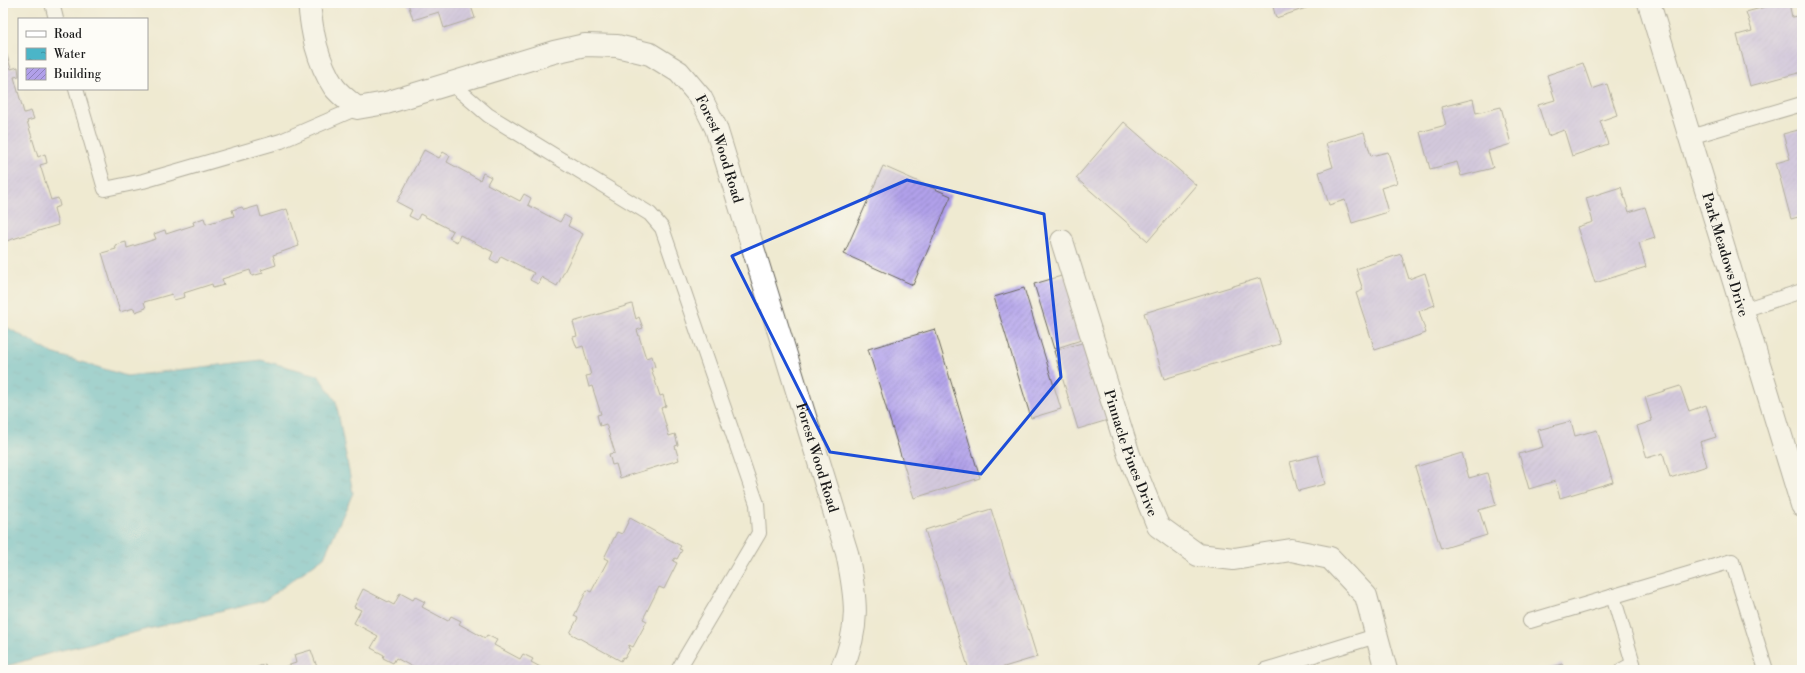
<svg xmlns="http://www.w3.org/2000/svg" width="1805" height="673" font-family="'Libre Bodoni',serif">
<defs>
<pattern id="water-ripples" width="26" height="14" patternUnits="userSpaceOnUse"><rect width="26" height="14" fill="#4bb5c8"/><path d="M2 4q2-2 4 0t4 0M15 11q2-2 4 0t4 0" fill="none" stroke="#3e92a2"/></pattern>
<pattern id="building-hatch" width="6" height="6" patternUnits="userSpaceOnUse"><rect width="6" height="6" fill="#b1a0ea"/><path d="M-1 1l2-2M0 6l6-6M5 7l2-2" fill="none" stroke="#8f82bd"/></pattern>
</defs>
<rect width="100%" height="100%" fill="#fdfcf7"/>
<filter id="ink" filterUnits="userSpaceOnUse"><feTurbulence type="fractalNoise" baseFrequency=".025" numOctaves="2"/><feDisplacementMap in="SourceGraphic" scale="8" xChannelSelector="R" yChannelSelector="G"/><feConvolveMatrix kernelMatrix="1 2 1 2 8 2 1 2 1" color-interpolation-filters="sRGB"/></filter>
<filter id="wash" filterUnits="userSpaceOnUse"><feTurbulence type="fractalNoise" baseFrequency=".012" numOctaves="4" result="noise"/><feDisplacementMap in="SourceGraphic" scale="16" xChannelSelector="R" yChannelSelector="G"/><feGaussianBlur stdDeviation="0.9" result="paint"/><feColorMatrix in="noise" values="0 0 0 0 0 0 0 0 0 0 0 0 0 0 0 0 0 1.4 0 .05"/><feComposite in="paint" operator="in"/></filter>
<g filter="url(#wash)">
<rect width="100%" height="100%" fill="#efead1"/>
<!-- water -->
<polygon fill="url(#water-ripples)" stroke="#346872" points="3,325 52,353 127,376 261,360 318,375 336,401 353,493 324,557 264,601 58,651 3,667"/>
<g id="blocks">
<!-- building -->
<g fill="url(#building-hatch)">
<polygon points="408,3 470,3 475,18 444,28 439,12 413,20"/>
<polygon points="1272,3 1311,3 1312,6 1276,18"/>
<polygon points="1780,3 1789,3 1792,17 1802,15 1802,72 1750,86 1737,35 1752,31 1746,12"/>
<polygon points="6,52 11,69 18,67 19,76 14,77 24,113 31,111 34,119 27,121 38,157 45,154 47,163 40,165 51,200 58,198 60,206 54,208 58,225 3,242 3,53"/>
<polygon points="1583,63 1592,89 1607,84 1617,115 1600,121 1608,144 1572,156 1564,130 1548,136 1538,105 1555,100 1547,75"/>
<polygon points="1473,99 1476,113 1501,107 1511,144 1488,151 1493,168 1461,176 1457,162 1430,169 1420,132 1446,125 1441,107"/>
<polygon points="1124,122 1196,185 1148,241 1076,178"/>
<polygon points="1802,129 1802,216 1791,219 1776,163 1790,159 1783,134"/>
<polygon points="1364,132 1371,156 1388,152 1397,183 1381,188 1388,212 1352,223 1345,200 1329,205 1319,172 1333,167 1326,143"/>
<polygon points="424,150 439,158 443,152 450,156 447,162 480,180 483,173 491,177 487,184 520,201 524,194 531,198 528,205 560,222 564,215 571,219 568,226 583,234 557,286 541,277 538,284 530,280 534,273 501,256 497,263 490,259 493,252 460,235 457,242 449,238 453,231 420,214 417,220 409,216 412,210 397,202"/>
<polygon points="883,166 951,196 913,285 844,254"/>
<polygon points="1621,187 1629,212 1645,207 1655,238 1639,243 1646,267 1595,283 1577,227 1593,222 1586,198"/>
<polygon points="258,206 261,217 287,209 299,246 273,255 276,265 261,270 263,273 252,276 250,270 222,279 224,285 213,288 212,284 184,293 185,297 174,300 172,294 144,302 146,308 135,312 134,308 120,312 102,253 116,249 115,245 126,242 127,248 156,239 154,234 165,230 166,234 194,225 193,222 204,218 206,224 234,216 232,210 242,207 244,210"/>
<polygon points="1401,254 1409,279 1425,273 1435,305 1419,311 1426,333 1375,350 1356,293 1363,290 1356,269"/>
<polygon points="1065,275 1084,339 1054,349 1034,284"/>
<polygon points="1260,278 1280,344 1164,379 1144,313"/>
<polygon points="1024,288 1061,409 1031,418 994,297"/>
<polygon points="632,304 636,319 639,317 643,328 637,330 646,358 652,356 655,367 651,368 660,396 663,395 666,406 661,408 669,436 675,434 678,445 675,446 679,460 620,478 616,464 612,465 609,454 615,453 606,424 600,426 597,415 601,414 592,386 589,387 586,376 591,375 583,346 577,348 573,337 577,336 573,322"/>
<polygon points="935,329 980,478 914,498 868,349"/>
<polygon points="1085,342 1108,420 1078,429 1054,351"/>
<polygon points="1680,386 1689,411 1706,405 1716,437 1700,442 1707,466 1670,478 1663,453 1647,458 1637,426 1652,421 1645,397"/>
<polygon points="1571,421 1575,436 1597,430 1613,482 1560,498 1555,481 1529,489 1519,454 1543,447 1538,430"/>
<polygon points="1462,453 1469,478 1487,473 1496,505 1479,510 1487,535 1441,549 1415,467"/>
<polygon points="1318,455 1325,484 1298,491 1290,462"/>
<polygon points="991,509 1037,657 994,670 969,670 925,530"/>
<polygon points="630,518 681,546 679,549 682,550 677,559 675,558 673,561 677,563 664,589 659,587 643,619 647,621 633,647 629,645 628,648 630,649 625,658 623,657 621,661 570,633 578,618 574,616 587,590 591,592 608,560 604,558 617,532 622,534"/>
<polygon points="363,589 394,605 400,593 413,600 415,597 425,602 422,607 448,621 451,616 461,621 459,624 485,638 487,635 497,640 494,645 520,659 523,654 533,659 531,662 544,669 418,670 396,658 393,663 383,658 384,655 371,648 378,636 354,623 361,610 354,607"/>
<polygon points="311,650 318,670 274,670 296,663 294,655"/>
<polygon points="265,664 267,670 250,670"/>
<polygon points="1562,664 1564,670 1543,670"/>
</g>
</g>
</g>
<g filter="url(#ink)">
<use href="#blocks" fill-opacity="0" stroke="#66645b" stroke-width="1"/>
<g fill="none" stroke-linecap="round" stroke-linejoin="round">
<!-- service casing -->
<g stroke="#66645b" stroke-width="16">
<g id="service">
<polyline points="52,3 56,19"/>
<polyline points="451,83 488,115 650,214 662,228 757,504 759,533 678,670"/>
<polyline points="76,89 105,189 143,181 281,141 357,108"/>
<polyline points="1690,137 1802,104"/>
<polyline points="1743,310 1802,291"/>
<polyline points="1613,596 1635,670"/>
<polyline points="1530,621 1732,561 1766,670"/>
<polyline points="1265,670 1376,636"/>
<polyline points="1622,670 1633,664"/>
</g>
</g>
<!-- minor casing -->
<g stroke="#66645b" stroke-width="24">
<g id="minor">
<path id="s1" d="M309 3C312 33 317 61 334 87 340 95 350 102 357 108L386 103 554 52 585 45 617 46 650 54 679 72 701 98 716 128 847 553C856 597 861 627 841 670"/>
<path id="s2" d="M1062 241 1129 455 1158 526 1198 555 1234 559 1291 550 1330 558 1366 596 1386 670"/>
</g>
</g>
<!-- tertiary casing -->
<g stroke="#66645b" stroke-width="24">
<g id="tertiary">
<path id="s3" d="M1649 3 1802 505"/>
</g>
</g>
<!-- service -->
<use href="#service" stroke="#fff" stroke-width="14"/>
<!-- minor -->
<use href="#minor" stroke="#fff" stroke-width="22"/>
<!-- tertiary -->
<use href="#tertiary" stroke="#fff" stroke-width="22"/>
</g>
</g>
<!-- marked area -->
<path d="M0 0H1805V673H0ZM907 180 1044 214 1061 377 981 474 830 452 732 256Z" fill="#efead1" fill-opacity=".55" fill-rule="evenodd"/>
<path fill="none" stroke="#1d4ed8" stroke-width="3" stroke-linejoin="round" d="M907 180 1044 214 1061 377 981 474 830 452 732 256Z"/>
<g text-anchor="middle" stroke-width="3" stroke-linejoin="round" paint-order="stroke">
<!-- street labels -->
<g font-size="14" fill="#1c1c1c" stroke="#fdfcf7">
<text dy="5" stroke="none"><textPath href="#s1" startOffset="545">Forest Wood Road</textPath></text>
<text dy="5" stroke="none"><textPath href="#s3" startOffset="263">Park Meadows Drive</textPath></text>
<text dy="5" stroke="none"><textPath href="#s2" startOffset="223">Pinnacle Pines Drive</textPath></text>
<text dy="5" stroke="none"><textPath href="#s1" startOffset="869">Forest Wood Road</textPath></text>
</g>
</g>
<!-- margin -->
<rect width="1805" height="673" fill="none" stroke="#fdfcf7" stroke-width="16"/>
<!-- legend -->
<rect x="18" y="18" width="130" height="72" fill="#fdfcf7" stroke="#a3a29f"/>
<rect x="26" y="31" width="20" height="6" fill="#ffffff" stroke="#a3a29f"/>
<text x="54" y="38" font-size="12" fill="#1c1c1c">Road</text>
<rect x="26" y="48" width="20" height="12" fill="url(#water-ripples)" stroke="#a3a29f"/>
<text x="54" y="58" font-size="12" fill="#1c1c1c">Water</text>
<rect x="26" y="68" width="20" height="12" fill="url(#building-hatch)" stroke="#a3a29f"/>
<text x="54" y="78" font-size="12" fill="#1c1c1c">Building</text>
</svg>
